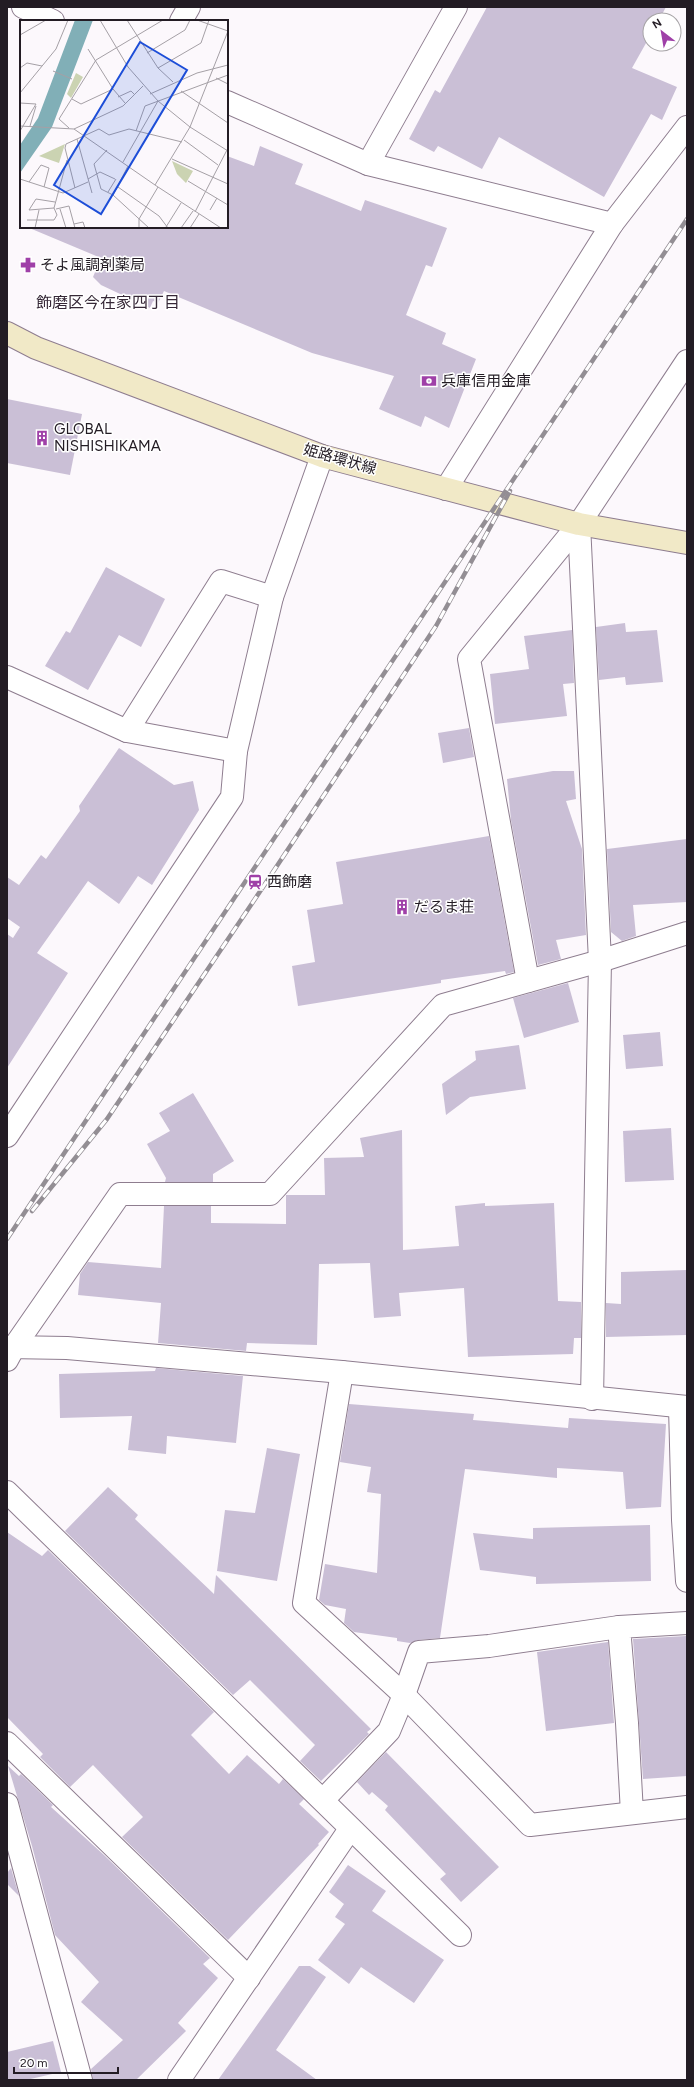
<svg xmlns="http://www.w3.org/2000/svg" width="694" height="2087" font-family="Figtree,'Noto Sans JP',sans-serif">
<rect width="100%" height="100%" fill="#fcf8fc"/>
<!-- building -->
<g fill="#cabfd6">
<polygon points="487,7 666,7 659,20 650,20 650,36 632,68 677,87 662,120 651,114 604,197 499,137 482,169 438,146 434,152 409,139 435,90 440,93"/>
<polygon points="260,146 303,164 295,184 361,211 365,200 447,228 432,267 426,265 406,315 446,333 442,344 476,359 449,428 425,416 421,427 379,409 394,376 312,353 164,291 158,303 153,301 150,308 101,285 93,277 101,258 27,227 227,227 227,156 254,166"/>
<polygon points="7,399 82,414 70,475 7,463"/>
<polygon points="106,567 165,599 141,647 119,635 88,690 45,666 66,631 70,633"/>
<polygon points="625,623 626,632 657,630 663,682 626,685 625,677 599,680 596,627"/>
<polygon points="572,630 574,683 563,684 567,716 495,724 490,674 529,669 524,636"/>
<polygon points="469,728 474,757 443,763 438,733"/>
<polygon points="119,748 174,785 193,781 199,810 152,885 138,876 119,904 88,881 37,953 68,973 7,1068 7,934 13,938 20,927 7,918 7,877 19,885 41,855 46,859 80,811 79,806"/>
<polygon points="553,771 574,771 576,799 566,801 582,849 586,935 556,940 561,959 538,965 511,820 507,779"/>
<polygon points="489,836 514,972 506,974 505,971 441,980 441,983 298,1006 292,966 315,962 307,910 343,904 336,862"/>
<polygon points="687,839 687,902 633,905 636,936 622,941 611,932 607,849"/>
<polygon points="568,983 579,1022 524,1038 513,998"/>
<polygon points="660,1032 663,1066 626,1069 623,1035"/>
<polygon points="519,1045 526,1089 470,1097 446,1115 442,1084 476,1060 475,1051"/>
<polygon points="193,1093 234,1161 213,1174 213,1182 165,1182 166,1178 147,1144 170,1131 159,1113"/>
<polygon points="671,1128 674,1180 625,1182 623,1131"/>
<polygon points="402,1130 403,1250 459,1246 455,1206 485,1203 485,1206 554,1203 558,1301 581,1302 581,1338 574,1338 573,1354 468,1357 464,1288 399,1293 401,1316 374,1318 370,1263 319,1264 317,1345 247,1343 246,1351 158,1343 161,1303 78,1295 80,1274 88,1262 161,1268 164,1206 211,1206 211,1223 286,1224 286,1195 325,1195 324,1158 364,1157 360,1138"/>
<polygon points="687,1270 687,1335 606,1337 606,1303 621,1304 621,1272"/>
<polygon points="156,1368 243,1376 236,1443 167,1436 166,1454 128,1450 132,1416 60,1418 59,1374 155,1371"/>
<polygon points="349,1404 474,1414 473,1420 568,1428 569,1418 666,1424 661,1507 626,1509 623,1472 557,1468 557,1478 465,1469 440,1638 418,1640 410,1643 397,1641 397,1638 354,1632 344,1623 346,1609 325,1605 319,1600 325,1564 377,1573 381,1494 367,1492 371,1467 340,1462"/>
<polygon points="267,1448 300,1454 277,1581 217,1571 225,1510 255,1513"/>
<polygon points="108,1487 138,1515 135,1519 214,1594 216,1575 371,1729 367,1732 369,1734 321,1781 300,1761 315,1745 250,1680 233,1695 65,1531"/>
<polygon points="650,1525 651,1581 536,1584 536,1577 480,1570 473,1533 533,1539 533,1528"/>
<polygon points="7,1532 42,1556 48,1550 214,1712 191,1735 229,1774 247,1755 279,1784 283,1779 304,1799 299,1804 329,1832 318,1844 319,1845 228,1940 122,1837 143,1817 93,1765 70,1787 40,1757 43,1754 7,1717"/>
<polygon points="686,1636 687,1776 643,1779 633,1639"/>
<polygon points="608,1642 614,1723 546,1731 537,1652"/>
<polygon points="386,1752 499,1867 461,1902 440,1879 446,1874 385,1810 388,1806 372,1792 369,1795 357,1782"/>
<polygon points="8,1766 19,1776 21,1774 53,1805 51,1807 104,1855 210,1958 203,1964 218,1978 178,2023 186,2031 136,2080 93,2080 91,2069 123,2040 81,2002 99,1982 55,1935 32,1846"/>
<polygon points="348,1865 386,1891 372,1911 444,1960 414,2003 361,1967 349,1984 318,1960 345,1924 335,1917 344,1904 329,1892"/>
<polygon points="11,1868 19,1896 7,1884 7,1873"/>
<polygon points="299,1966 310,1966 326,1977 276,2050 317,2080 218,2080"/>
<polygon points="53,2041 61,2072 26,2080 7,2080 7,2052"/>
</g>
<g fill="none" stroke-linecap="round" stroke-linejoin="round">
<!-- minor casing -->
<g stroke="#8e7d8f" stroke-width="24">
<g id="minor">
<polyline points="23,7 53,21"/>
<polyline points="181,21 189,7"/>
<polyline points="227,102 368,164 612,224"/>
<polyline points="368,164 456,7"/>
<polyline points="579,524 600,961 592,1399"/>
<polyline points="7,677 127,731 236,751"/>
<polyline points="127,731 221,581 272,597"/>
<polyline points="528,981 469,659 579,524"/>
<polyline points="7,1136 232,797 236,751 272,597 322,456"/>
<polyline points="7,1347 67,1348 342,1372 687,1407"/>
<polyline points="7,1360 14,1347 120,1194 270,1194 443,1005 600,961 687,933"/>
<polyline points="342,1372 304,1603 404,1695 530,1825 687,1807"/>
<polyline points="680,1407 683,1520 687,1581"/>
<polyline points="7,1492 460,1935"/>
<polyline points="7,1743 249,1978"/>
<polyline points="323,1800 389,1731 404,1695 419,1652 489,1646 619,1627"/>
<polyline points="7,1804 81,2080"/>
<polyline points="632,1813 627,1723 619,1627 687,1623"/>
<polyline points="179,2080 350,1829"/>
</g>
</g>
<!-- tertiary casing -->
<g stroke="#8e7d8f" stroke-width="24">
<g id="tertiary">
<polyline points="446,489 612,224 687,127"/>
<polyline points="579,524 687,361"/>
</g>
</g>
<!-- secondary casing -->
<g stroke="#8e7d8f" stroke-width="24">
<polyline id="secondary" points="7,333 36,348 322,456 579,524 687,543"/>
</g>
<!-- minor -->
<use href="#minor" stroke="#fff" stroke-width="22"/>
<!-- tertiary -->
<use href="#tertiary" stroke="#fff" stroke-width="22"/>
<!-- secondary -->
<use href="#secondary" stroke="#f1e9c7" stroke-width="22"/>
<!-- rail casing -->
<g stroke="#938e94" stroke-width="4.5">
<g id="rail">
<polyline points="32,1211 107,1119 263,887 436,626 510,491"/>
<polyline points="7,1239 687,219"/>
</g>
</g>
<!-- rail -->
<use href="#rail" stroke="#fff" stroke-width="3" stroke-dasharray="9" stroke-linecap="butt"/>
</g>
<!-- icons -->
<defs>
<g id="pharmacy-bare" transform="scale(1.2)"><path d="M-2-6h4v4h4v4h-4v4h-4v-4h-4v-4h4Z" fill="#9f40a8" stroke="#fff" stroke-width="2.5" paint-order="stroke"/></g>
<g id="bank-bare" transform="scale(1.2)"><path d="M-6-4H6V4H-6ZM0-2.3a2.3 2.3 0 1 0 0 4.6a2.3 2.3 0 1 0 0-4.6Z" fill="#9f40a8" stroke="#fff" stroke-width="2.5" paint-order="stroke"/></g>
<g id="building-bare" transform="scale(1.2)"><path d="M-4-6H4V6H1V3H-1V6H-4ZM-2.5-4.3h1.7v1.8h-1.7ZM.8-4.3h1.7v1.8H.8ZM-2.5-1h1.7V.8h-1.7ZM.8-1h1.7V.8H.8Z" fill="#9f40a8" stroke="#fff" stroke-width="2.5" paint-order="stroke"/></g>
<g id="station-bare" transform="scale(1.2)"><path d="M-3-6H3Q5-6 5-4V2Q5 4 3 4L4.5 6H3L1.5 4h-3L-3 6H-4.5L-3 4Q-5 4-5 2V-4Q-5-6-3-6ZM-3.5-4v3h7v-3ZM-3.5 1v1.5H-2V1ZM2 1v1.5H3.5V1Z" fill="#9f40a8" stroke="#fff" stroke-width="2.5" paint-order="stroke"/></g>
</defs>
<g fill-rule="evenodd">
<use href="#pharmacy-bare" x="28" y="265"/>
<use href="#bank-bare" x="429" y="381"/>
<use href="#building-bare" x="42" y="438"/>
<use href="#station-bare" x="255" y="882"/>
<use href="#building-bare" x="402" y="907"/>
</g>
<g text-anchor="middle" stroke-width="3" stroke-linejoin="round" paint-order="stroke">
<!-- poi labels -->
<g font-size="15" fill="#231c24" stroke="#fff" text-anchor="start">
<text x="40" y="270">そよ風調剤薬局</text>
<text x="441" y="386">兵庫信用金庫</text>
<text x="54" y="434">GLOBAL<tspan x="54" dy="17">NISHISHIKAMA</tspan></text>
<text x="267" y="887">西飾磨</text>
<text x="414" y="912">だるま荘</text>
</g>
<!-- street labels -->
<g font-size="15" fill="#231c24" stroke="#fff">
<text transform="translate(340 459) rotate(16)" y="5">姫路環状線</text>
</g>
<!-- neighbourhood labels -->
<g font-size="16" fill="#362837" stroke="#fff">
<text x="108" y="308">飾磨区今在家四丁目</text>
</g>
</g>
<!-- overview -->
<g transform="translate(20 20)">
<rect width="208" height="208" fill="#fcf8fc"/>
<path d="M56 53 63 57 51 78 47 74ZM45 124 39 143 19 136ZM152 141 173 151 166 163 157 154Z" fill="#cbd3b2"/>
<path d="M55 0H73L32 107 0 153V125L18 98Z" fill="#81afb7"/>
<path fill="none" stroke="#a5a0a6" stroke-width="1" d="M80 0 108 47 138 81 170 107 208 131M107 0 138 48 153 62M177 0 208 11M0 15 26 0M68 29 93 69 105 83M127 33 165 10 170 0M0 48 7 43 22 46M138 48 181 23 189 0M33 51 52 59M196 58 208 64M161 71 208 103M0 73 36 29 48 0M130 74 177 53 208 45M98 77 111 71 114 74M52 79 61 84 93 69M0 83 16 84M0 106 54 109 103 86 123 66M10 106 16 86M49 108 39 99 76 40 143 0M54 109 135 165M0 111 16 84M116 111 125 86 208 55M57 119 72 173M164 120 198 145M87 130 74 144 81 169 93 175 129 208M152 139 208 164M103 142 138 81M0 159 43 173 68 162M68 159 80 152 95 159M168 161 208 185M9 162 21 145 29 148 24 167M98 167 139 196 148 208M138 167 201 208M55 168 45 128 46 124 79 109 89 115 109 109 162 122M88 172 96 159M93 175 108 146M35 182 16 179 9 190 34 188 47 140M36 189 49 186 55 208M40 189 46 208M190 190 197 178M175 192 208 128M7 200H34L37 195 34 188M54 204 63 202 65 208M146 207 161 183M15 208 19 190M119 208V199L138 167 135 165 170 107 208 11M161 208 173 191M170 208 179 194"/>
<path fill="#1d4ed8" fill-opacity="0.15" stroke="#1d4ed8" stroke-width="2" d="M120 22 167 50 81 194 34 165Z"/>
<rect width="208" height="208" fill="none" stroke="#231c24" stroke-width="2"/>
</g>
<!-- border -->
<rect width="694" height="2087" fill="none" stroke="#231c24" stroke-width="16"/>
<!-- north arrow -->
<g transform="translate(662 32) rotate(329)"><circle r="19" fill="#ffffff" stroke="#a7a4a7"/>
<path d="M0-3L7 15L0 10L-7 15Z" fill="#9f40a8"/>
<text y="-6" font-size="11" font-weight="bold" text-anchor="middle" fill="#231c24">N</text>
</g>
<!-- scale -->
<path d="M14 2067v6h104v-6" fill="none" stroke="#231c24" stroke-width="2"/>
<text x="20" y="2067" font-size="12" fill="#231c24" stroke="#ffffff" stroke-width="3" paint-order="stroke">20 m</text>
</svg>
